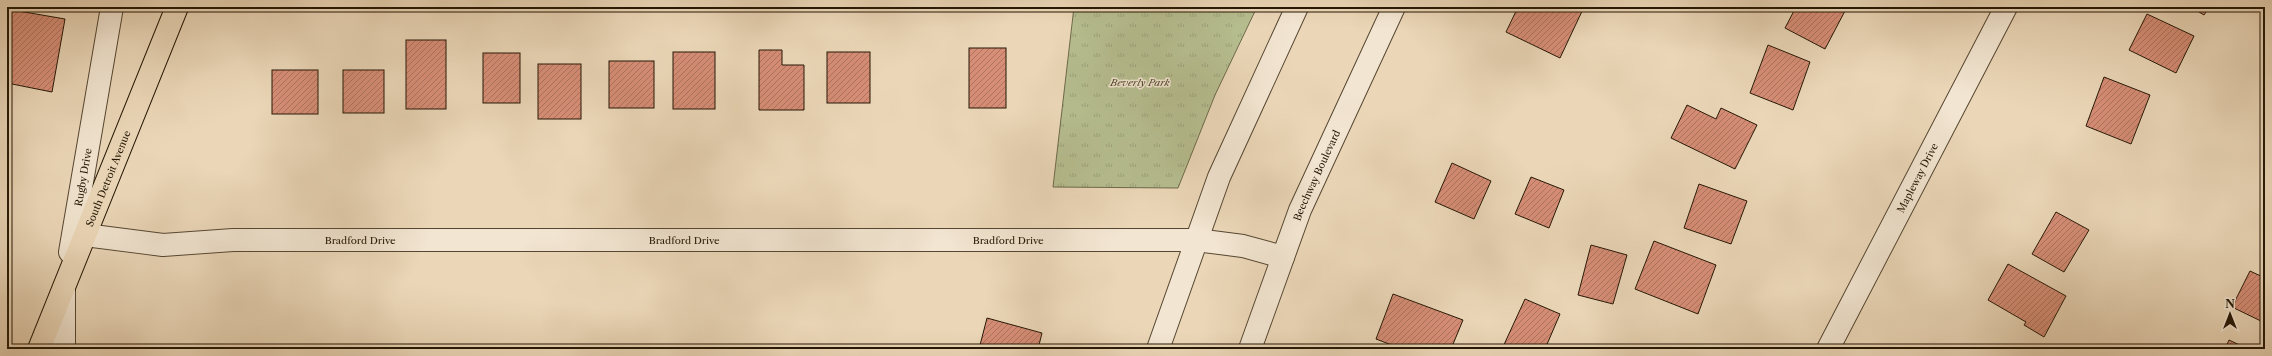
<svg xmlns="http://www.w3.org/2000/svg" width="2272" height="356" font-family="'Libre Caslon Text',serif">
<defs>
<pattern id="grass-tufts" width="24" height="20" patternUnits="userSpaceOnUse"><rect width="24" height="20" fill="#b6be90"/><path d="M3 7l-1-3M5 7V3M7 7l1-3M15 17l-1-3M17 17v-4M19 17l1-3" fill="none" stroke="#9ca37b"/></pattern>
<pattern id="building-hatch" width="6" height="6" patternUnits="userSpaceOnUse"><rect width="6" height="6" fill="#d78e77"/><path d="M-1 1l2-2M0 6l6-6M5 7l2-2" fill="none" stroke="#ae7360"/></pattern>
</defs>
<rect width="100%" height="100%" fill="#ebd7b8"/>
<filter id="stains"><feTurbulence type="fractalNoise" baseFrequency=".005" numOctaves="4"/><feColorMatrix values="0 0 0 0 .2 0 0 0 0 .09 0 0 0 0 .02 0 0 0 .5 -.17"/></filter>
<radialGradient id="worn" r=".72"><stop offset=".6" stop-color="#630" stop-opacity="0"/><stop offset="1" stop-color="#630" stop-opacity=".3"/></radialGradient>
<!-- grass -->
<polygon fill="url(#grass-tufts)" stroke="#6d6a4a" points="1074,7 1257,7 1215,95 1178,188 1053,187"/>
<!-- building -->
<g fill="url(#building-hatch)" stroke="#241705">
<polygon points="1518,7 1584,7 1560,58 1506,32"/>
<polygon points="1796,7 1842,7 1846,9 1825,49 1785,28"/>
<polygon points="2191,7 2209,7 2204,15"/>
<polygon points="7,9 65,19 52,92 7,83"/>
<polygon points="2147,14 2194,36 2176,73 2129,50"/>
<rect x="406" y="40" width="40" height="69"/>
<polygon points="1768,45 1810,62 1793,110 1750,93"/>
<rect x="969" y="48" width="37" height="60"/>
<polygon points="759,50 782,50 782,65 804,65 804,110 759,110"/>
<rect x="673" y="52" width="42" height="57"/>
<rect x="827" y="52" width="43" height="51"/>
<rect x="483" y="53" width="37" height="50"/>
<rect x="609" y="61" width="45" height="47"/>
<rect x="538" y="64" width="43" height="55"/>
<rect x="272" y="70" width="46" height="44"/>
<rect x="343" y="70" width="41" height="43"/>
<polygon points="2104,77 2150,95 2131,144 2086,126"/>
<polygon points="1687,105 1716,119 1721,108 1757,125 1735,169 1671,138"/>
<polygon points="1452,163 1491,181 1474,219 1435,202"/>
<polygon points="1531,177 1564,190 1549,228 1515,214"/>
<polygon points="1699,184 1747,201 1731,244 1684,228"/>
<polygon points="2056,212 2089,230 2064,272 2032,254"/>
<polygon points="1654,241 1716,265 1698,314 1635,289"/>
<polygon points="1591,245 1627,255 1613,304 1578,295"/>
<polygon points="2008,264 2066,296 2044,337 2024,325 2026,322 1988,300"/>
<polygon points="2250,271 2265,278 2265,323 2232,307"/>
<polygon points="1393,294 1463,320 1451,349 1402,349 1376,339"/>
<polygon points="1525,299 1560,314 1545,349 1502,349"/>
<polygon points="987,318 1042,333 1038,349 979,349"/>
<polygon points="2229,340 2248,349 2225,349"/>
</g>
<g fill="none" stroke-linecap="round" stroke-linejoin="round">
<!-- minor casing -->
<g stroke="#564732" stroke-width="24">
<g id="minor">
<path id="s1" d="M85 235 163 245 233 240H1196L1243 246 1283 257"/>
<path id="s2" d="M70 252 112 7"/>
<polyline points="64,288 64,349"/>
<polyline points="1158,349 1219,177 1297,7"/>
<path id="s3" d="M1250 349 1300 210 1394 7"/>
<path id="s4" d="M1828 349 2006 7"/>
</g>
</g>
<!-- major casing -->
<g stroke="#241705" stroke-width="24">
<g id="major">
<path id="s5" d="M39 349 177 7"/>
</g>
</g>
<!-- minor -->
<use href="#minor" stroke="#f2e5d1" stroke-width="22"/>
<!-- major -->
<use href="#major" stroke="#ebd7b8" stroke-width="22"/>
</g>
<g text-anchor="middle" stroke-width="3" stroke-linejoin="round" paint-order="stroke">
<!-- park labels -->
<g font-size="10" font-style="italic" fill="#50492f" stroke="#f2e5d1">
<text x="1140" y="86">Beverly Park</text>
</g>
<!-- street labels -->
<g font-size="10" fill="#241705" stroke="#f2e5d1">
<text dy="4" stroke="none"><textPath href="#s3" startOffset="186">Beechway Boulevard</textPath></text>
<text dy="4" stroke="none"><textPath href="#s2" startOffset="76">Rugby Drive</textPath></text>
<text dy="4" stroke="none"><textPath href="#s5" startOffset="184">South Detroit Avenue</textPath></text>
<text dy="4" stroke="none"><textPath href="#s4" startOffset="193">Mapleway Drive</textPath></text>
<text dy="4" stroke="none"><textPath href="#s1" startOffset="276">Bradford Drive</textPath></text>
<text dy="4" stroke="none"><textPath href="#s1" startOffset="600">Bradford Drive</textPath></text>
<text dy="4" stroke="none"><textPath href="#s1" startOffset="924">Bradford Drive</textPath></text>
</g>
</g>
<!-- margin -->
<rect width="2272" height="356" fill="none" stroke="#ebd7b8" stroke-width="24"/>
<rect x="8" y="8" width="2256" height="340" fill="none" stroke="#241705" stroke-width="2"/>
<rect x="12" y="12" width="2248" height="332" fill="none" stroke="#241705"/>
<!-- north arrow -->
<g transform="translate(2230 314)" stroke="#f2e5d1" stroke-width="3" paint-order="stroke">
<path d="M0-3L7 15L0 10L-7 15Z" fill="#241705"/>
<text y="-6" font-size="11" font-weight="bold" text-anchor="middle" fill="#241705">N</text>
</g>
<rect width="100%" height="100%" filter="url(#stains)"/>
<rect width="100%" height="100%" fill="url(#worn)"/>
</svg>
